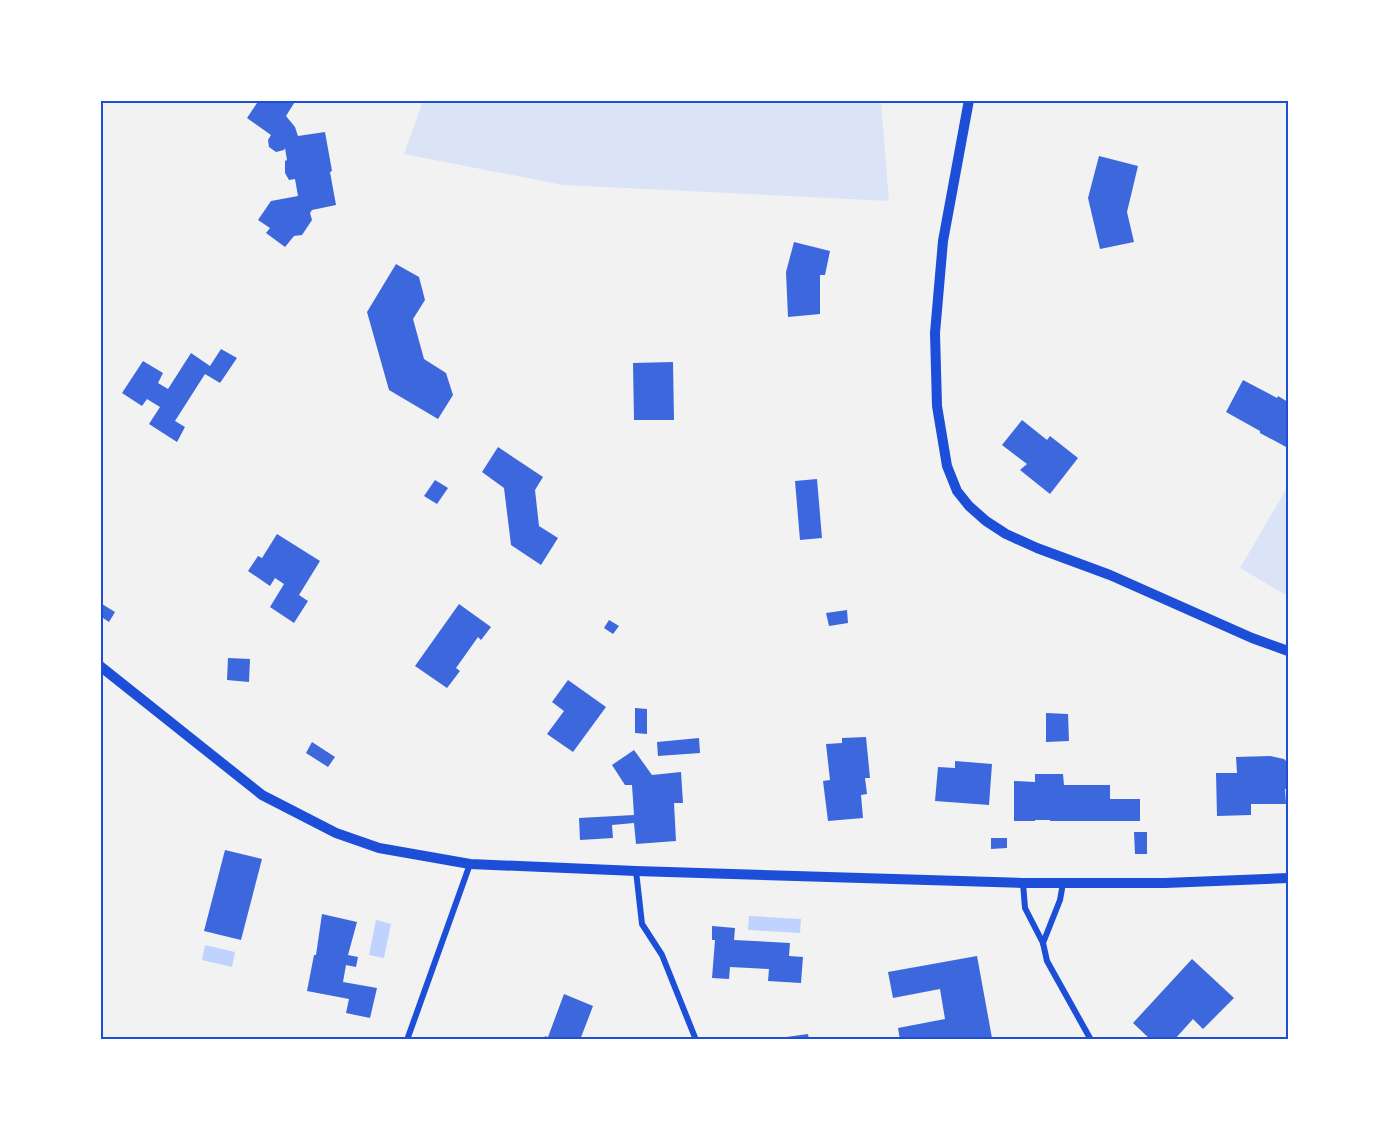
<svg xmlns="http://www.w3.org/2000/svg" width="1389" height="1140" font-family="'Open Sans',sans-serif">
<rect width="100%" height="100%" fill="#f2f2f2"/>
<!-- green -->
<g fill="#dbe4f7">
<polygon points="423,101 881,101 889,201 563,185 404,154"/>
<polygon points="1288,486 1288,596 1240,568"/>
</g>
<!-- water -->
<g fill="#bfd3fe">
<polygon points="749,916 801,919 800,933 748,930"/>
<polygon points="376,920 391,924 384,958 369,955"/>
<polygon points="205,945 235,952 232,967 202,960"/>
</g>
<!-- building -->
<g fill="#3d67dc">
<polygon points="259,100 296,100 286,116 295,127 298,136 325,132 332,171 330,172 336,205 312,210 310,213 312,220 302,235 294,236 285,247 266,233 270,228 258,220 271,201 298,196 295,179 289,180 285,173 285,161 287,160 285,148 284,150 276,152 269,147 268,140 271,135 247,118"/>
<polygon points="1099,156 1138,166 1127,212 1134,242 1100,249 1088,198"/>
<polygon points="794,242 830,251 825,275 820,275 820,314 788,317 786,272"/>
<polygon points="396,264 419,277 425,300 413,319 424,359 446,373 453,395 438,419 389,390 367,312"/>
<polygon points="221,349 237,358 220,383 205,374 175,421 185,427 177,442 149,424 160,407 147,399 142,406 122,393 143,361 163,373 158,383 168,389 191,353 210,366"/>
<polygon points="673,362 674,420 634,420 633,363"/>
<polygon points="1243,380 1277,398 1278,396 1288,402 1288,448 1260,433 1260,431 1226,412"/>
<polygon points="1022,420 1047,440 1050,436 1078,458 1050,494 1020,470 1027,464 1002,445"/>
<polygon points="498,447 543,477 535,490 539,526 558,538 541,565 511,545 504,488 482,472"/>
<polygon points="817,479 822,538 800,540 795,481"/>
<polygon points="435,480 448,488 437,504 424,496"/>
<polygon points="277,534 320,561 299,595 308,601 294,623 270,607 284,584 275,578 270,586 248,571 258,556 262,558"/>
<polygon points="102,604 115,612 109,622 100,616 100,606"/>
<polygon points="459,604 491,627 481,640 478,637 456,668 460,671 447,688 415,666"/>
<polygon points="847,610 848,623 829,626 826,613"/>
<polygon points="609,620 619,626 613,634 604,628"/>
<polygon points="228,658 250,659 249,682 227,680"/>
<polygon points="568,680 606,707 573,752 547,734 564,711 552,702"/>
<polygon points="635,708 647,709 647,734 635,733"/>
<polygon points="1046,713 1068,714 1069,741 1046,742"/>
<polygon points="866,737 870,778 865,778 867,794 861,795 863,818 828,821 823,781 830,780 826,744 842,743 842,738"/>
<polygon points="699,738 700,753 658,756 657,742"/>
<polygon points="312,742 335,757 328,767 306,753"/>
<polygon points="634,750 652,775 681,772 683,803 674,803 676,841 636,844 634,823 612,825 613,838 580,840 579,818 634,815 632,785 625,785 612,765"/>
<polygon points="1270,756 1284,759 1288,763 1288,789 1285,789 1286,804 1251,804 1251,815 1217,816 1216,773 1237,773 1236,757"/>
<polygon points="955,761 992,764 989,805 935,801 938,767 955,768"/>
<polygon points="1035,774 1063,774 1064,785 1110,785 1110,799 1140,799 1140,821 1050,821 1050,820 1035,820 1035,821 1014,821 1014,781 1035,782"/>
<polygon points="1134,832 1147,832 1147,854 1135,854"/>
<polygon points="991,838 1007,838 1007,848 991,849"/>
<polygon points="225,850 262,859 241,940 204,931"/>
<polygon points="322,914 357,922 348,955 358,957 356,967 346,965 343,982 377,988 370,1018 346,1013 349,999 307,991 314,955 316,955"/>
<polygon points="712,926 735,928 734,940 790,943 789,956 803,957 801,983 768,981 769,969 730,967 729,979 712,978 715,940 712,940"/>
<polygon points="977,956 992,1038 982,1040 900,1040 898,1028 945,1019 940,989 893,998 888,972"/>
<polygon points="1192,959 1234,998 1203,1029 1193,1019 1174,1040 1151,1040 1133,1023"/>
<polygon points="564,994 593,1006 580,1040 544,1040 545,1036 548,1037"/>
<polygon points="808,1034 809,1040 779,1040 779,1038"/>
</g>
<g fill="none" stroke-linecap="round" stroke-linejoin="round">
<!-- minor -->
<g stroke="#1d4ed8" stroke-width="6">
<polyline points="636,871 642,924 662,955 696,1040"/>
<polyline points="1023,883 1025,908 1043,943 1047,961 1091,1040"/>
<polyline points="1043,943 1060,900 1063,883"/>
<polyline points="407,1040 470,864"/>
</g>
<!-- tertiary -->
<g stroke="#1d4ed8" stroke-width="10">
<polyline points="969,100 943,241 935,333 937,406 947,466 957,491 969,506 986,521 1006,534 1037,548 1110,575 1252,638 1288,651"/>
<polyline points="100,666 262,795 336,833 379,848 470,864 636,871 1023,883 1165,883 1288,878"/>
</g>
</g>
<!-- border -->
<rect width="1389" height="1140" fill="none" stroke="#ffffff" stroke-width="204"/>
<rect x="102" y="102" width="1185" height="936" fill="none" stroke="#1d4ed8" stroke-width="2"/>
</svg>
